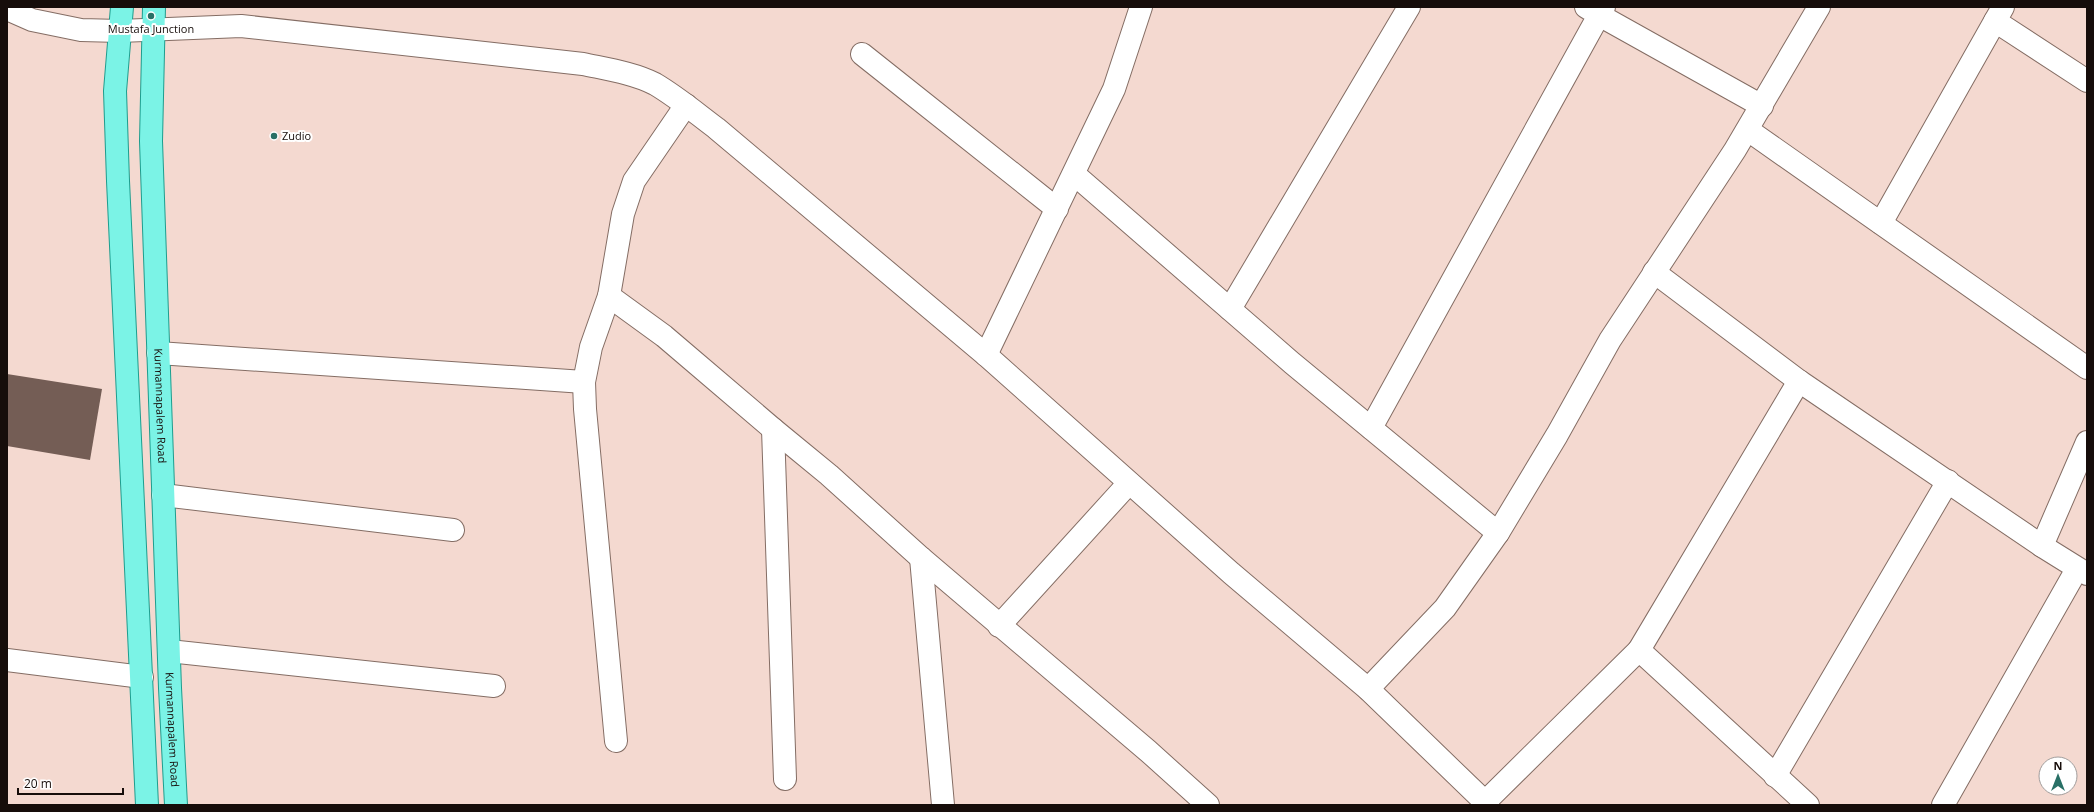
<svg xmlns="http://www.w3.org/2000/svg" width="2094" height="812" font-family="'Open Sans',sans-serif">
<rect width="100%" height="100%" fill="#f4d9d0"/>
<!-- building -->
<polygon fill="#745d55" points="7,374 102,389 90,460 7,446"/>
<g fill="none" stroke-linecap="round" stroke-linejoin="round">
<!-- minor casing -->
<g stroke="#846d64" stroke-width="24">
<g id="minor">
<polyline points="1604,7 1599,15 1762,106"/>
<path d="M7 9 32 20 81 30 120 31 241 26 583 64C606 69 634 73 655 84 677 97 696 113 716 128L986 355 1231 573 1368 689 1488 805"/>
<polyline points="1995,21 2087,81"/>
<polyline points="862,54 1057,209"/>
<polyline points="1748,130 2087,368"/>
<polyline points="1074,174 1292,363 1498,533"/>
<polyline points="1881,223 2003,7"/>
<polyline points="1654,272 1799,381 2042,546 2087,574"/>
<polyline points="609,296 664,336 773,429 829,475 921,558 1148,751 1208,805"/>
<polyline points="1230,309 1409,7"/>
<polyline points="158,353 584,382"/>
<polyline points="986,355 1114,89 1141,7"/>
<polyline points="1799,381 1639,650 1808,805"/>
<polyline points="1371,428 1599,15 1586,7"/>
<polyline points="773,429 785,779"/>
<polyline points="163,495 453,530"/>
<polyline points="2042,546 2087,442"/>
<polyline points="921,558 943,805"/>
<polyline points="999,626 1129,483"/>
<polyline points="169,651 494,686"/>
<polyline points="7,660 142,677"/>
<polyline points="1368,689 1445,608 1498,533 1557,435 1610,340 1735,150 1819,7"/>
<polyline points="616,741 585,409 584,382 591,347 609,296 623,214 634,181 686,105"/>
<polyline points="1775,776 1948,481"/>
<polyline points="1482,805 1639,650"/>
<polyline points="1943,805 2077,569"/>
</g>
</g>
<!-- major casing -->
<g stroke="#1e9d8e" stroke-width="24">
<g id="major">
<polyline points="122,7 115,91 118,181 147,805"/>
<path id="s1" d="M154 7 151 141 170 688 176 805"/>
</g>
</g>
<!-- minor -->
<use href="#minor" stroke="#fff" stroke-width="22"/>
<!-- major -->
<use href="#major" stroke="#7bf3e6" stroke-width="22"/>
</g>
<!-- markers -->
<g fill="#297066" stroke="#fff" stroke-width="1.5">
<circle cx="151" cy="16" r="4"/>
<circle cx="274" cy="136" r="4"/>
</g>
<g text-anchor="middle" stroke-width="4" stroke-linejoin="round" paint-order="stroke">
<!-- poi labels -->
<g font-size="11" fill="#160d0a" stroke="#fff">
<text x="151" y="33">Mustafa Junction</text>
<text x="282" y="140" text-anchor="start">Zudio</text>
</g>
<!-- street labels -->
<g font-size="11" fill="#160d0a" stroke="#fff">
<text dy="4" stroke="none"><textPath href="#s1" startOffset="399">Kurmannapalem Road</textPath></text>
<text dy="4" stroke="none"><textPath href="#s1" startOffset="723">Kurmannapalem Road</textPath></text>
</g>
</g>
<!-- border -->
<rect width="2094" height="812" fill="none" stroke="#160d0a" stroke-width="16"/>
<!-- north arrow -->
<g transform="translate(2058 776)"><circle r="19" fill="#ffffff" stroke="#a29e9d"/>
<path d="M0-3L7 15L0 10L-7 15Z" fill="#297066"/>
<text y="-6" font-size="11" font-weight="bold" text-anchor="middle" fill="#160d0a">N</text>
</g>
<!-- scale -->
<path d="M18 788v6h105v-6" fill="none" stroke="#160d0a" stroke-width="2"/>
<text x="24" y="788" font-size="12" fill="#160d0a" stroke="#ffffff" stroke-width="3" paint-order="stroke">20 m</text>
</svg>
